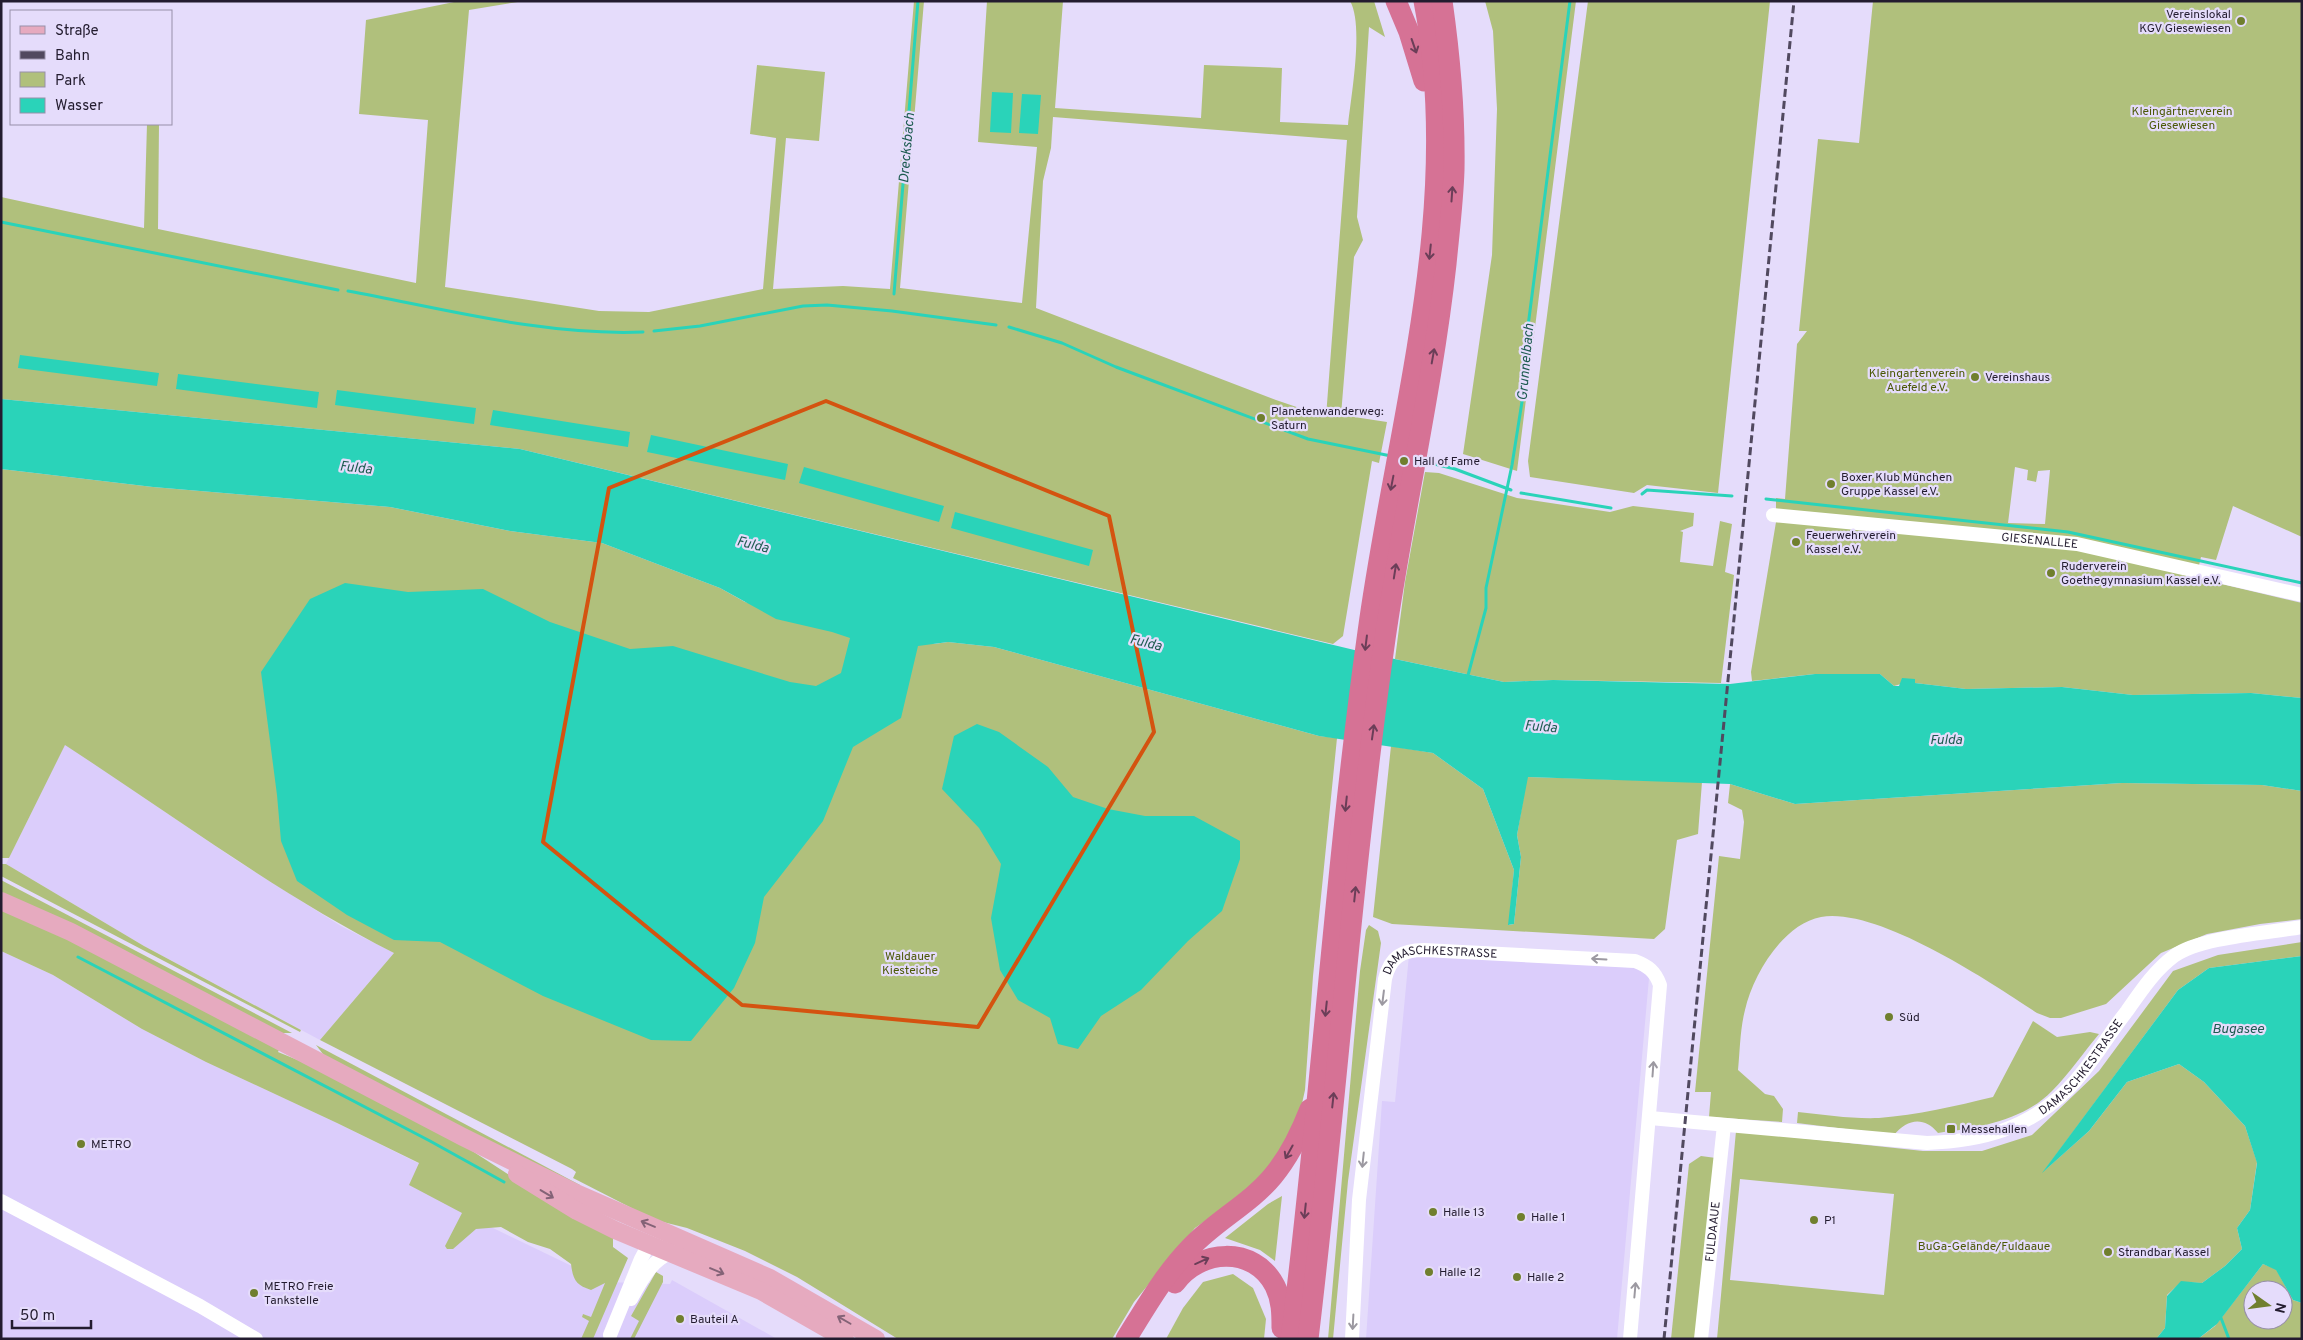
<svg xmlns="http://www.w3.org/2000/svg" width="2303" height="1340" font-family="Overpass,sans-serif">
<rect width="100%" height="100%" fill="#e5dcfb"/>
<!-- built -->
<g fill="#dbcdfb">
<polygon points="65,744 236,860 341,926 394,953 320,1040 144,946 6,864"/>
<polygon points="1,951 53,975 142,1029 206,1062 337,1123 420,1164 462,1213 605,1282 670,1284 672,1280 777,1339 1,1339"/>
<polygon points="1409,955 1640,968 1649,978 1617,1339 1366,1339 1382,1101 1395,1102"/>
</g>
<!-- green -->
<g fill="#b0c07c" fill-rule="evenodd">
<path d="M459 1H524L469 10 445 287 599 311 649 312 763 289 776 138 750 134 757 65 825 72 819 141 786 138 773 289 843 286 890 289 914 1H924L900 288 1022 303 1037 147 978 142 987 1H1063L1055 108 1201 118 1204 65 1282 68 1280 122 1348 125C1351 96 1364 25 1350 1H1374L1385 37 1369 27 1357 217 1363 240 1354 257 1341 415 1387 422 1379 463 1372 461 1343 636 1333 644 520 449 1 399V197L144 228 147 124H159L158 229 416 283 428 120 359 114 366 20ZM1053 117 1347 140 1326 417 1276 400 1036 308 1043 181 1051 148Z"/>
<polygon points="1485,1 1576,1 1517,471 1463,454 1492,255 1497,109 1493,31"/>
<polygon points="1588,1 1770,1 1718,493 1647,485 1634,493 1530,477 1528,461"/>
<path d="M1873 1H2302V537L2233 506 2216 560 2201 557 2196 578 2302 603V698L2251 693 2133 695 2062 687 1966 689 1915 683V680L1894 686 1880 674H1815L1752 681 1751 672 1776 522V498L1785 499 1797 344 1807 331H1799L1818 139 1859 143ZM2015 467 2028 470 2027 480 2036 482 2038 471 2050 470 2045 524 2008 523Z"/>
<path d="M1 469 153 487 390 507 510 531 602 543 720 588 745 602 934 644 948 642 994 647 1319 736 1337 738 1313 976 1305 1090 1299 1117 1276 1161 1254 1187 1195 1228 1134 1302 1112 1339H898L797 1277 745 1251 687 1228 655 1220 573 1178 576 1172 572 1169 320 1040 394 953C278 894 174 816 65 745L9 858H1Z"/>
<polygon points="1425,472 1439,473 1517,498 1610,512 1633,506 1694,513 1693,526 1680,531 1683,532 1680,562 1713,566 1720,521 1732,524 1725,572 1734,575 1721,683 1553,680 1504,682 1395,659 1405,582"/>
<polygon points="1391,746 1433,753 1483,789 1514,870 1509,925 1514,924 1521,857 1517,835 1527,777 1702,782 1698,834 1677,840 1665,929 1654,939 1392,924 1373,917"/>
<path d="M2122 783 2262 785 2302 791V919L2260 924 2207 934 2161 953 2106 1004 2061 1018H2050L2037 1013C1990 982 1878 907 1821 917 1783 924 1753 975 1745 1010 1740 1029 1740 1051 1738 1070L1765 1094 1774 1096 1783 1109 1782 1122 1709 1117 1711 1092H1695L1719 856 1740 859 1744 822 1742 810 1728 803 1730 784 1795 804Z"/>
<polygon points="1,864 6,864 144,946 301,1030 300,1032 1,876"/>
<polygon points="1,880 292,1033 280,1033 1,895"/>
<path d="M1 908 34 922 280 1048 278 1052 305 1063 460 1143 540 1195 613 1237V1247L628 1258 593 1339H581L589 1321 582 1317 583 1314 591 1317 605 1283 591 1290C576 1285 573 1280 571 1264L550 1249 528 1242 501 1227 476 1229 453 1249H447L445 1246 462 1213 409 1185 419 1163 337 1123 206 1062 142 1029 53 975 1 951Z"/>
<polygon points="1369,925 1378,931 1381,943 1348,1181 1333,1339 1328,1339 1360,971 1366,930"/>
<path d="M2302 942V956L2209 968 2178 990 2044 1171 2089 1131 2127 1082 2179 1064 2204 1082 2245 1126 2257 1162 2250 1210 2237 1228 2242 1249 2225 1266 2202 1283 2181 1282 2167 1295 2165 1328 2156 1339H1717L1736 1131 1923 1151H1982L2032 1135 2099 1071 2173 971 2218 955ZM1740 1179 1894 1194 1884 1295 1730 1280Z"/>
<path d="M2033 1021 2057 1037 2090 1032 2099 1034C2083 1053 2069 1074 2052 1091 2023 1121 1977 1128 1938 1133 1924 1116 1907 1119 1894 1135L1797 1123 1798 1112C1825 1115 1852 1119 1879 1118 1917 1115 1956 1106 1993 1097Z"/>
<polygon points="316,1045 580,1185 579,1189 326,1058"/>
<polygon points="1701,1156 1716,1158 1695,1339 1671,1339 1689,1164"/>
<polygon points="1282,1196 1275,1261 1260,1250 1225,1238 1268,1204"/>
<path d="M2263 1264 2276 1269 2293 1300 2302 1303V1339H2198L2215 1326ZM2253 1290H2283V1320H2253Z"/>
<polygon points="656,1272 663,1276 663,1282 634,1339 630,1339 639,1321 631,1316"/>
<polygon points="1233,1274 1253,1288 1266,1319 1264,1339 1166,1339 1183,1308 1203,1282"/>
</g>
<!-- water -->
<g fill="#2ad3b9">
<polygon points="992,92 1013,93 1011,133 990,132"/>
<polygon points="1022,94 1041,95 1038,134 1019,133"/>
<polygon points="20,355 159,373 157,386 18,368"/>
<polygon points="178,374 319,392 317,408 176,389"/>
<polygon points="337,390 476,408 474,424 335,405"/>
<polygon points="1,399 520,449 1371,654 1504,682 1553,680 1730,684 1815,674 1880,674 1894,686 1899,686 1902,678 1915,679 1915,683 1966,689 2062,687 2133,695 2251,693 2302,698 2302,791 2262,785 2122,783 1795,804 1730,784 1528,777 1517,835 1521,857 1514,924 1508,925 1514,870 1483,789 1433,753 1319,736 994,647 948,642 918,646 901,718 853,747 823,821 764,897 755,943 734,988 691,1041 651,1040 543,996 440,942 394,940 347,915 297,881 281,841 277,795 261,672 310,599 345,583 408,592 483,589 550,622 630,649 673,646 790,682 816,686 841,673 850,638 832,632 776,619 720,588 602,543 510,531 390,507 153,487 1,469"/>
<polygon points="493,410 630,432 628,447 490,425"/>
<polygon points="651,435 788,464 785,480 647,452"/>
<polygon points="804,467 944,506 939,522 799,483"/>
<polygon points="955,512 1093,550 1089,566 951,528"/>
<polygon points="977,724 999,732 1048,767 1073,797 1108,809 1145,816 1194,816 1240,841 1240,859 1222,911 1188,941 1141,990 1101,1016 1078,1049 1058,1044 1050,1018 1018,1000 1000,970 991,918 1001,864 979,828 942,789 954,736"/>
<polygon points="2302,956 2302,1303 2293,1300 2276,1270 2263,1264 2217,1324 2198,1339 2156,1339 2165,1328 2167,1296 2181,1281 2202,1283 2225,1266 2242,1249 2237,1228 2250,1210 2257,1163 2245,1126 2204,1082 2179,1064 2127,1082 2089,1131 2042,1173 2178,990 2209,968"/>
</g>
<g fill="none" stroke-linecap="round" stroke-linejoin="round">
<!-- stream -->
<g stroke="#2ad3b9" stroke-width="3">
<polyline points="1,222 338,290"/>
<path d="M348 291C445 309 544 336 643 332"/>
<polyline points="894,294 918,1"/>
<polyline points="1009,327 1062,343 1116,367 1308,439 1391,456"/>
<polyline points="654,331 700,326 803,306 827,305 892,311 996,325"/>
<polyline points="1422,461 1455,469 1511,490"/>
<polyline points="1521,493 1611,508"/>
<polyline points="1642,494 1647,490 1732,496"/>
<polyline points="1766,499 2068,532 2302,583"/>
<polyline points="1467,679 1486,608 1486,588 1512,465 1527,370 1527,334 1570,1"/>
<polyline points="78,957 430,1141 504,1182"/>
<polyline points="2221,1318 2229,1339"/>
</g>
<!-- minor -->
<g stroke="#fff" stroke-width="14">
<path id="s1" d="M1773 515 2077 544 2302 595"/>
<path id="s2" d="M1650 1118 1927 1143C1982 1141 2028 1129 2068 1089 2091 1066 2107 1036 2127 1011 2141 991 2154 971 2174 956 2200 937 2268 933 2302 927"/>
<polyline points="1,1201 200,1306 256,1339"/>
<path d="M631 1299C642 1280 650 1261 672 1252"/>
<polyline points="610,1335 641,1259 649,1244 657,1241"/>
<path id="s3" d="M1352 1339 1359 1200 1385 979C1390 957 1402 950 1424 950L1635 961C1648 966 1655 971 1660 985L1630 1339"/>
<path id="s4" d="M1701 1339 1724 1125"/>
</g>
<!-- major -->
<g stroke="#e6aabf" stroke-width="18">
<polyline points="1,901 71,932 463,1137 576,1193 770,1278 876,1339"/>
<polyline points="517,1174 577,1211 615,1230 761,1291 845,1339"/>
</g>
<!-- highway -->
<g stroke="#d67295" stroke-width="21">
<polyline points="1396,1 1409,32 1424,81"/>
<path d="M1175 1283C1199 1249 1254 1245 1275 1286 1282 1300 1282 1314 1282 1328"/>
<path d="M1126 1339C1146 1307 1164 1275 1190 1248 1215 1221 1250 1204 1273 1176 1289 1157 1301 1132 1310 1109"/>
<path d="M1291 1339C1321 1104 1335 867 1368 632 1396 424 1465 212 1424 1"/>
<path d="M1308 1339C1336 1106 1352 871 1385 639 1403 514 1432 390 1446 264 1449 233 1453 201 1454 170 1455 113 1450 57 1442 1"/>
</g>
<!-- rail -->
<polyline stroke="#51495f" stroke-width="3" stroke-dasharray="8 4" stroke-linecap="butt" points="1664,1339 1794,1"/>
</g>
<!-- one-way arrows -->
<defs><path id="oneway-shaft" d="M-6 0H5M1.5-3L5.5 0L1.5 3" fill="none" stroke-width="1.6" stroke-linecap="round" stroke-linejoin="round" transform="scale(1.25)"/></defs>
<g stroke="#6b3e58">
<use href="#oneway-shaft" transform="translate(1414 46) rotate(71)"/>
<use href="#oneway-shaft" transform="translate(1452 194) rotate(-86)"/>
<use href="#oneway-shaft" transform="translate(1430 252) rotate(96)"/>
<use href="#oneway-shaft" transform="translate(1433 356) rotate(-80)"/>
<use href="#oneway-shaft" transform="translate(1392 483) rotate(101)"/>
<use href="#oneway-shaft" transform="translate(1395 571) rotate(-81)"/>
<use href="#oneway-shaft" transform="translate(1366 643) rotate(97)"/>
<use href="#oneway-shaft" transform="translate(1373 732) rotate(-82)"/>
<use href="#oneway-shaft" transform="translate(1346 804) rotate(96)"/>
<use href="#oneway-shaft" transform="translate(1355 894) rotate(-84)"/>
<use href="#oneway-shaft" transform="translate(1326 1009) rotate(96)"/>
<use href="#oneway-shaft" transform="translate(1333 1100) rotate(-84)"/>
<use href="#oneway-shaft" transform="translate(1289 1152) rotate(119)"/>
<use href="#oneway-shaft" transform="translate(1305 1211) rotate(96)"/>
<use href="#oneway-shaft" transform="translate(1202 1261) rotate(-24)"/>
</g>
<g stroke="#9c99a1">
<use href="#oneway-shaft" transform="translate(1599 959) rotate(-177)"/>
<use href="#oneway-shaft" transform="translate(1383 998) rotate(97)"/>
<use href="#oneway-shaft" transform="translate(1653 1069) rotate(-86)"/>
<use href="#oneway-shaft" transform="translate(1363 1160) rotate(96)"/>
<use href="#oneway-shaft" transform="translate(1635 1290) rotate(-85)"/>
<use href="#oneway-shaft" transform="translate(1353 1322) rotate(93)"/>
</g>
<g stroke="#846377">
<use href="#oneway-shaft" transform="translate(547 1194) rotate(31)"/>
<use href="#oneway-shaft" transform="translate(648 1224) rotate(-157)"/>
<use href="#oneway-shaft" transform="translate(717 1271) rotate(23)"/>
<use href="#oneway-shaft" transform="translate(844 1320) rotate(-150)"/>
</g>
<!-- marked area -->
<path fill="none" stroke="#d45310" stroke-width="4" stroke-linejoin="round" d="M826 401 1109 516 1154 732 978 1027 742 1005 543 842 609 488Z"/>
<!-- markers -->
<g fill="#707f2e" stroke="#e5dcfb" stroke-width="2">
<circle cx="2241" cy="21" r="5"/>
<circle cx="1975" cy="377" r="5"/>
<circle cx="1261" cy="418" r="5"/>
<circle cx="1404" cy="461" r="5"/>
<circle cx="1831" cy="484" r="5"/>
<circle cx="1796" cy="542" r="5"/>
<circle cx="2051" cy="573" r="5"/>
<circle cx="1889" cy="1017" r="5"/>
<rect x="1946" y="1124" width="10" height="10" rx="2.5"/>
<circle cx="81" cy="1144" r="5"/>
<circle cx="1433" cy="1212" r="5"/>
<circle cx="1521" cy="1217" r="5"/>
<circle cx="1814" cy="1220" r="5"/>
<circle cx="2108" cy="1252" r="5"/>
<circle cx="1429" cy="1272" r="5"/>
<circle cx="1517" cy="1277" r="5"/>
<circle cx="254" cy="1293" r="5"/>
<circle cx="680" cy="1319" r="5"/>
</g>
<g text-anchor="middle" stroke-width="4.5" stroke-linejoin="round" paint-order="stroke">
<!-- poi labels -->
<g font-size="12" fill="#231c2f" stroke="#e5dcfb" text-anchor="start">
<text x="2231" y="18" text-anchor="end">Vereinslokal<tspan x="2231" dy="14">KGV Giesewiesen</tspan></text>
<text x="1985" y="381">Vereinshaus</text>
<text x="1271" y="415">Planetenwanderweg:<tspan x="1271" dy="14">Saturn</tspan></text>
<text x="1414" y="465">Hall of Fame</text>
<text x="1841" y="481">Boxer Klub München<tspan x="1841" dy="14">Gruppe Kassel e.V.</tspan></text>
<text x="1806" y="539">Feuerwehrverein<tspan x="1806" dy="14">Kassel e.V.</tspan></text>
<text x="2061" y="570">Ruderverein<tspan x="2061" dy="14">Goethegymnasium Kassel e.V.</tspan></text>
<text x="1899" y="1021">Süd</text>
<text x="1961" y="1133">Messehallen</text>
<text x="91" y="1148">METRO</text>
<text x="1443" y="1216">Halle 13</text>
<text x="1531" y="1221">Halle 1</text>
<text x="1824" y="1224">P1</text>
<text x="2118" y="1256">Strandbar Kassel</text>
<text x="1439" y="1276">Halle 12</text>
<text x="1527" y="1281">Halle 2</text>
<text x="264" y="1290">METRO Freie<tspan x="264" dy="14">Tankstelle</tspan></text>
<text x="690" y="1323">Bauteil A</text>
</g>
<!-- park labels -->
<g font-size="12" fill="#4c5907" stroke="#e5dcfb">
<text x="2182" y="115">Kleingärtnerverein<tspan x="2182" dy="14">Giesewiesen</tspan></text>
<text x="1917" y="377">Kleingartenverein<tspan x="1917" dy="14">Auefeld e.V.</tspan></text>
<text x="910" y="960">Waldauer<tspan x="910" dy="14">Kiesteiche</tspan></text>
<text x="1984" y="1250">BuGa-Gelände/Fuldaaue</text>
</g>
<!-- street labels -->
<g font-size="12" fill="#231c2f" stroke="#e5dcfb">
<text dy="4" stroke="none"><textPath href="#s1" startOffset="268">GIESENALLEE</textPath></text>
<text dy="4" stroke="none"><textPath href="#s3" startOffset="428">DAMASCHKESTRASSE</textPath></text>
<text dy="4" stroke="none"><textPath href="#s2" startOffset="458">DAMASCHKESTRASSE</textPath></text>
<text dy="4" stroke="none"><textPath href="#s4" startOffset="108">FULDAAUE</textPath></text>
</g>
<!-- water labels -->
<g font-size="14" font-style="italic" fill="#1e5c51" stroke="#e5dcfb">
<text transform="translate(906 148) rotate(-85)" y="5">Drecksbach</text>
<text transform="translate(1525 362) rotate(-85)" y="5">Grunnelbach</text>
<text transform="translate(356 467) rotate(6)" y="5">Fulda</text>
<text transform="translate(753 544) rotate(14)" y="5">Fulda</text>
<text transform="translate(1146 642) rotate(14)" y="5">Fulda</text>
<text transform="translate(1541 726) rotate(5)" y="5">Fulda</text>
<text x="1946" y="744">Fulda</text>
<text x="2238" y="1033">Bugasee</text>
</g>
</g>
<!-- border -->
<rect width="2303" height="1340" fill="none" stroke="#231c2f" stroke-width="5"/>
<!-- legend -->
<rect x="10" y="10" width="162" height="115" fill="#e5dcfb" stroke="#978fa9"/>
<rect x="20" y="26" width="25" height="8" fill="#e6aabf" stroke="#978fa9"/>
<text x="55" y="35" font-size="15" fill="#231c2f">Straße</text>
<rect x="20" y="51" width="25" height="8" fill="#51495f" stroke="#978fa9"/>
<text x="55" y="60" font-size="15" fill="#231c2f">Bahn</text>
<rect x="20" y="72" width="25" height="15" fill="#b0c07c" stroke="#978fa9"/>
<text x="55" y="85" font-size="15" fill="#231c2f">Park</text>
<rect x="20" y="98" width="25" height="15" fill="#2ad3b9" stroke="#978fa9"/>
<text x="55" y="110" font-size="15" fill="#231c2f">Wasser</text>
<!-- north arrow -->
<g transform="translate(2268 1305) rotate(104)"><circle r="24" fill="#e5dcfb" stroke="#978fa9"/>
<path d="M0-4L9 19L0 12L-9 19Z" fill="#707f2e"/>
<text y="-8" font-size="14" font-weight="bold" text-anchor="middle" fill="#231c2f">N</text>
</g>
<!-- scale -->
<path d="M12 1320v8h79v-8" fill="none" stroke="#231c2f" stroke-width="2.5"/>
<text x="20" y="1320" font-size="15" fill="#231c2f" stroke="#e5dcfb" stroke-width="4" paint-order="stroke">50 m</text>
</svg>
